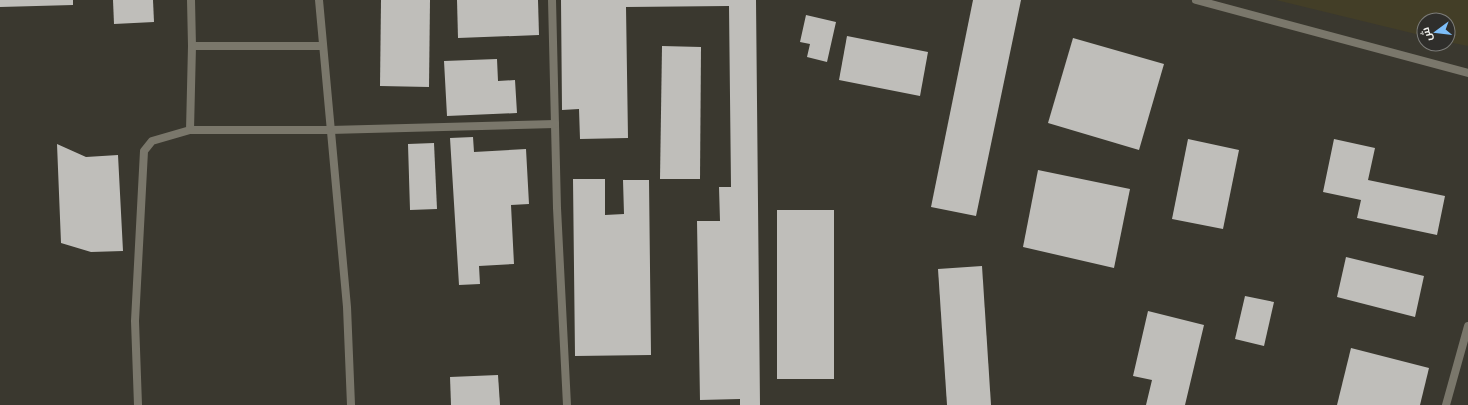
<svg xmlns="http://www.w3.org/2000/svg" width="1468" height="405" font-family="Overpass,Cairo,sans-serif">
<rect width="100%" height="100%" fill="#2f2e2b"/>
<!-- built -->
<path fill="#3a382f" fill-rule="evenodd" d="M0 0H1468V405H0ZM1424 20H1448V44H1424Z"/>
<!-- green -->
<polygon fill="#433e27" points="1276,0 1468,0 1468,46 1448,42 1448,20 1424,20 1424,36"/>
<!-- building -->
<g fill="#bfbeba">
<polygon points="0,0 73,0 73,5 0,7"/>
<polygon points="113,0 153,0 154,22 114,24"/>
<polygon points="381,0 430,0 429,87 380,86"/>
<polygon points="457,0 538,0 539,35 458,38"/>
<polygon points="561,0 756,0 760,405 740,405 740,399 700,400 697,221 720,221 719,187 731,187 729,6 626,7 628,138 580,139 579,109 562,110"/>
<polygon points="973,0 1021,0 976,216 931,207"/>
<polygon points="806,15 836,22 827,62 807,57 810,44 800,42"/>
<polygon points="847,36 928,52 920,96 839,80"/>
<polygon points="1073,38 1164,64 1139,150 1048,123"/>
<polygon points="662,46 701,47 700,179 660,179"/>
<polygon points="497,59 498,81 515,80 517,113 447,116 444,61"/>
<polygon points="473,137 474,152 526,149 529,204 511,205 514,264 479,266 480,284 459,285 450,138"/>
<polygon points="1188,139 1239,150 1223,229 1172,219"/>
<polygon points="1334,139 1375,148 1368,180 1445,196 1437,235 1357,218 1361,200 1323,192"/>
<polygon points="434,143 437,209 410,210 408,144"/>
<polygon points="57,144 86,157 118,155 123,251 91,252 61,243"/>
<polygon points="1038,170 1130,189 1114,268 1023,247"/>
<polygon points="573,179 605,179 605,215 624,214 623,180 649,180 651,355 575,356"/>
<rect x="777" y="210" width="57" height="169"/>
<polygon points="1346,257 1424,276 1415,317 1337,297"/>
<polygon points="982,266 991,405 947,405 938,269"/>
<polygon points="1245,296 1274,302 1264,346 1235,339"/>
<polygon points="1148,311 1204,325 1185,405 1146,405 1152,380 1133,376"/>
<polygon points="1351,348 1429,368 1420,405 1337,405"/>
<polygon points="498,375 500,405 451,405 450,377"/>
</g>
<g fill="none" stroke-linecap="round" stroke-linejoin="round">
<!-- lane -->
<g stroke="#7a776b" stroke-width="8">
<polyline points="319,0 347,307 351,405"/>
<polyline points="552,0 557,208 567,405"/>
<polyline points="192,46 323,46"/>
<polyline points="190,130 192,46 191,0"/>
<polyline points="138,405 135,321 144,151 152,141 190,130 330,130 555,124"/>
<polyline points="1446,405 1468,326"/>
</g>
<!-- street -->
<polyline stroke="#7a776b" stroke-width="8" points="1196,0 1468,73"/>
</g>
<!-- north arrow -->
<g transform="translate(1436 32) rotate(255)"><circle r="19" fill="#2f2e2b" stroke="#7c7c79"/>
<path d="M0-3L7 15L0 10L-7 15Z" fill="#7dbef9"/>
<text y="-6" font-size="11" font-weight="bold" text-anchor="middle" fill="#f0f0ed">ش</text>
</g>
</svg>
